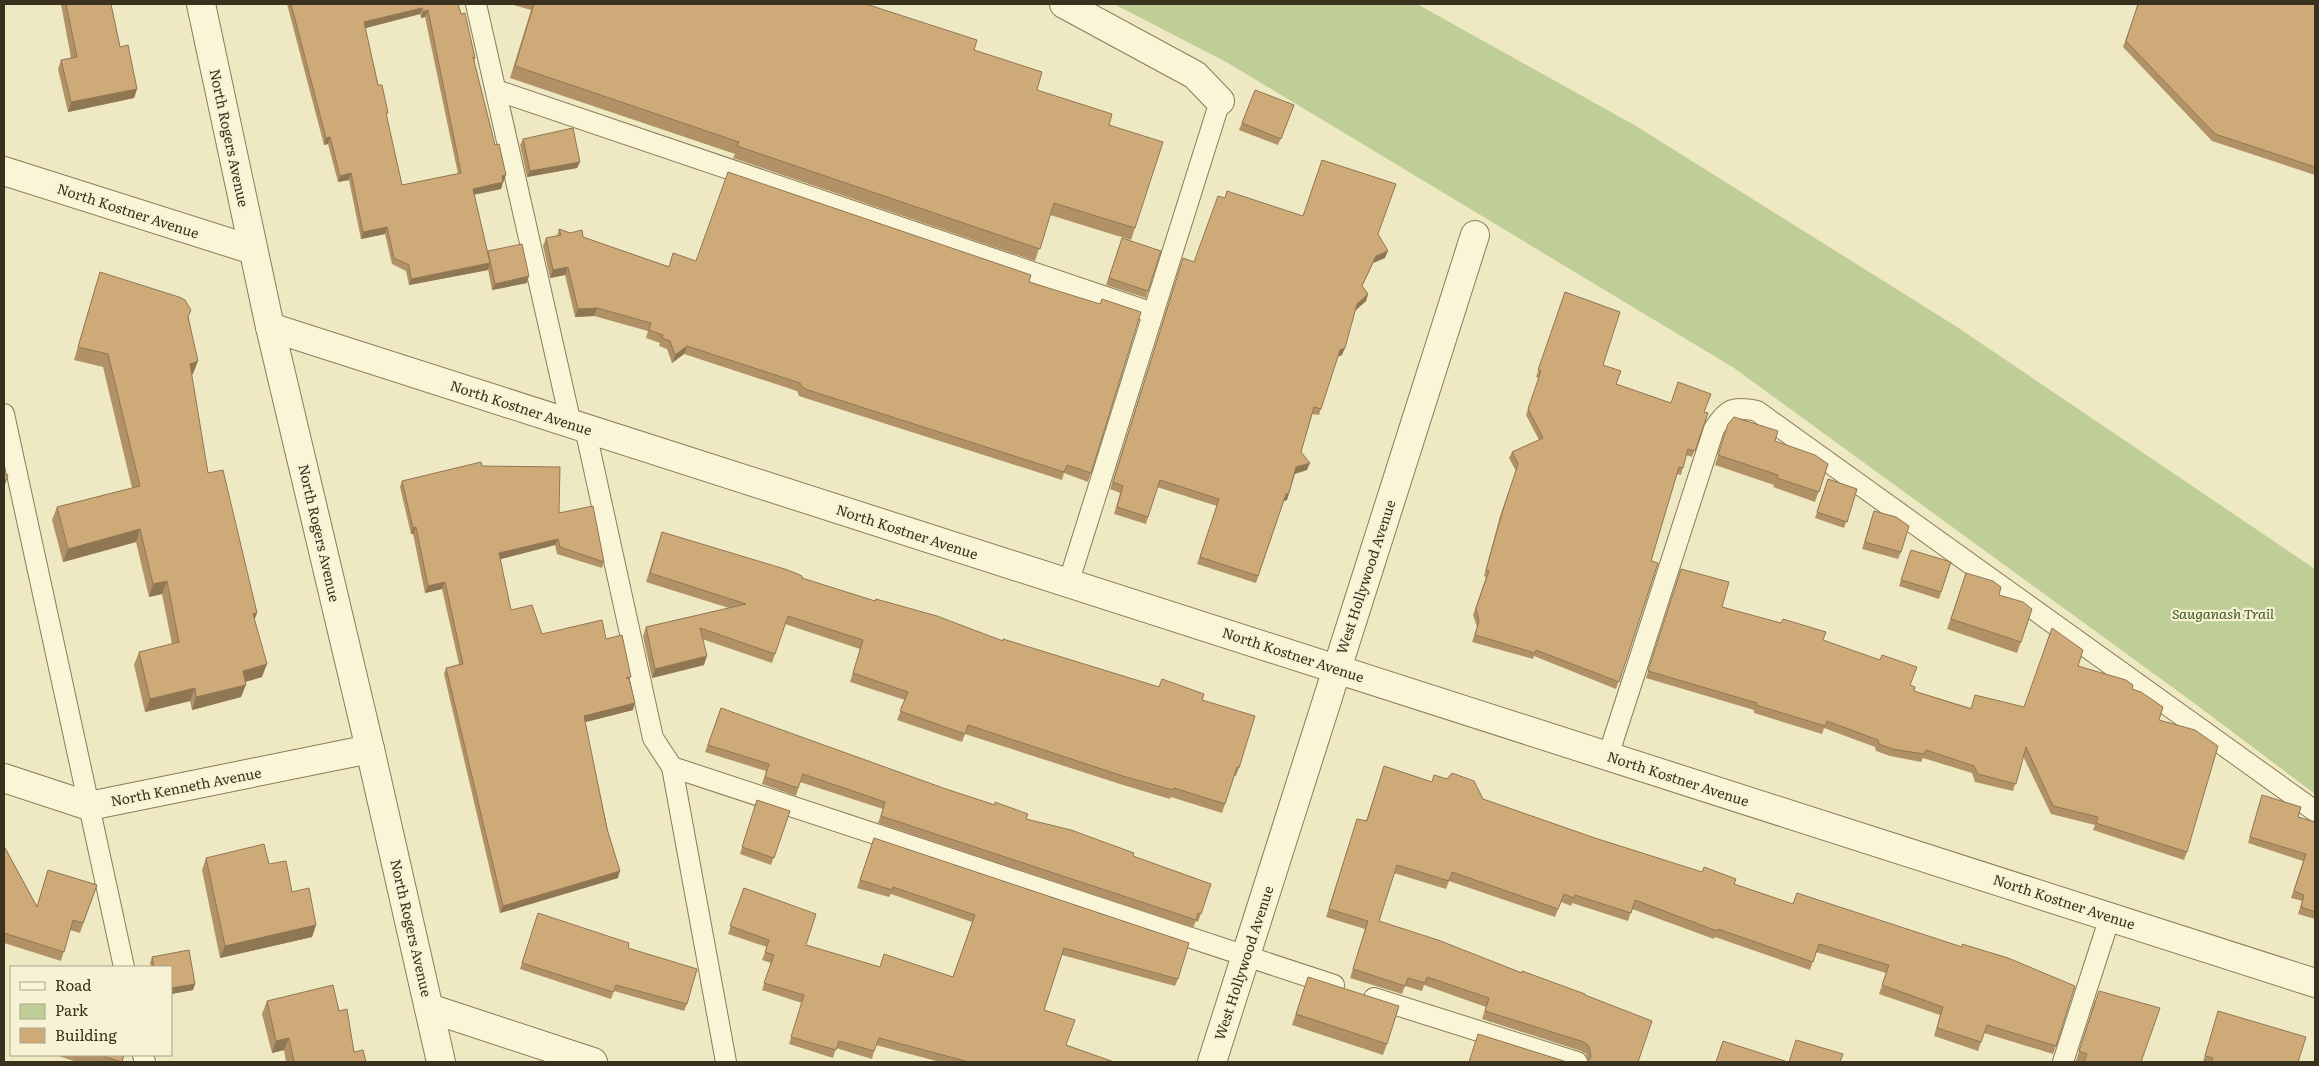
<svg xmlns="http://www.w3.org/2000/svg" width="2319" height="1066" font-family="Literata,serif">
<rect width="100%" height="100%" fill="#efe9c3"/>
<!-- green -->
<polygon fill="#bece96" points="1114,4 1417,4 1636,126 1957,327 2315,569 2315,794 2194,703 1734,368 1228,63"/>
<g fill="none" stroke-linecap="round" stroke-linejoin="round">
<!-- lane casing -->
<g stroke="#8a7b59" stroke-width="22">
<g id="lane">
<polyline points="476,4 571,424"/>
<polyline points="496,90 1153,313"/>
<polyline points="4,414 124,967"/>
<polyline points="585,428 653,738 672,767 726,1062"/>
<polyline points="1068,584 1220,101"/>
<path d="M1608 756 1714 429C1727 408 1734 406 1757 411L2315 811"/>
<polyline points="672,767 1334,985"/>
<polyline points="1374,998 1577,1062"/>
<polyline points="143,1055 145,1062"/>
<polyline points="2063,1062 2110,917"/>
</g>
</g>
<!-- street casing -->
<g stroke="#8a7b59" stroke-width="30">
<g id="street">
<polyline points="201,4 270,327 370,749 441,1062"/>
<polyline points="1064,4 1195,75 1220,101"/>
<polyline points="4,171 253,250"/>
<polyline points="270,327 2315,983"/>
<polyline points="4,778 89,806 370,749"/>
<polyline points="429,1008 593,1062"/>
<polyline points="1212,1062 1475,235"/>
</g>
</g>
<!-- lane -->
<use href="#lane" stroke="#faf5d6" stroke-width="20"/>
<!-- street -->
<use href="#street" stroke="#faf5d6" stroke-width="28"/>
</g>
<!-- wall -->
<g fill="#b19267" fill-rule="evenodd">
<polygon points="61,4 111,4 120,47 137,89 134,98 68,112 58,69 61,60 71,58"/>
<path d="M287 4H458L475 58 474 62 504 181 503 182 501 189 474 195 488 252 527 283 492 290 488 269V270L409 285 406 271 392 264 385 234 361 239 349 180 338 182 328 144 324 145ZM420 14 421 18 425 17 458 174 402 185 365 28Z"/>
<polygon points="510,4 866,4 974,50 1037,90 1109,125 1135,228 1131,240 1050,215 1035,261 733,158 735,154 510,78 531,10"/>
<polygon points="2138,4 2315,4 2315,175 2212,141 2123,47"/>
<polygon points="1255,90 1294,105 1278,145 1239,130"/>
<polygon points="523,139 580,162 577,168 527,177 520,145"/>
<polygon points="1303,216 1378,234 1385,258 1373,263 1362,286 1368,294 1366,301 1355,310 1342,355 1337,357 1319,415 1312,414 1301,452 1307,470 1295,474 1287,500 1284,501 1256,583 1197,564 1217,506 1157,487 1146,524 1114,514 1120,493 1110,489 1181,265 1194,262"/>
<polygon points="559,229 668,266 696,261 1029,282 1091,473 1088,482 1064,473 1062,480 805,398 799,396 797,391 684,354 672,363 667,349 659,346 660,343 646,338 648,331 594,316 575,317 565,275 550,278 543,246 546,238 557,236"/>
<polygon points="1122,238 1148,291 1146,298 1106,285"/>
<polygon points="100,272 189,317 193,374 191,375 208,473 257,613 254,620 262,677 245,682 241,697 192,710 190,701 145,712 134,665 139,652 172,644 162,594 149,597 136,542 63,562 52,520 57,507 132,488 103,367 74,360 96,285"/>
<polygon points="1565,292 1603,365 1616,384 1670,403 1708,413 1692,457 1686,455 1681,475 1677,474 1651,561 1658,563 1616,689 1534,656 1533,659 1472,642 1477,627 1473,615 1486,577 1484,576 1500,516 1516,471 1509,458 1512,452 1539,440 1526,415 1539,378 1536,377"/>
<polygon points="1725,434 1775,441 1828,464 1815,502 1773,487 1774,485 1715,465"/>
<polygon points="482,466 559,513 604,562 602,568 557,554 555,545 500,559 511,610 542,634 606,639 630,681 633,710 585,722 618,878 500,913 444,674 446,668 459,664 442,589 425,593 413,534 411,534 400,487 402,481"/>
<polygon points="1828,479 1857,489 1844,528 1815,518"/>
<polygon points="1874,511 1901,552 1898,559 1862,549"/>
<polygon points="662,532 802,578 1002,641 1202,700 1239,768 1236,776 1234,776 1222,813 1171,797 1170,799 1123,785 965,734 962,742 897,720 905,700 850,682 860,649 785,624 772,663 702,639 704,665 652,678 643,636 646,627 729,608 646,582"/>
<polygon points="1911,550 1951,562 1939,599 1899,586"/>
<polygon points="1966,573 1999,595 2021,642 2017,653 1947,629"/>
<polygon points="1679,576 1722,607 1823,640 1910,685 1914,691 1971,708 1975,695 2024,707 2078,666 2132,689 2159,720 2187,852 2184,860 2093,830 2095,825 2051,814 2023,756 2013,791 1975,782 1972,773 1923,758 1921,762 1890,756 1876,751 1875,747 1824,728 1822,734 1754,713 1754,710 1646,678"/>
<polygon points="721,708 1026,819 1211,884 1198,922 1196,921 1193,928 878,823 883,809 800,782 796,796 762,784 766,771 705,752"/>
<polygon points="1384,766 1483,799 1595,838 1734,884 1793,904 1797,893 2056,1046 2053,1054 1984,1033 1978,1051 1934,1036 1940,1015 1879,994 1886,973 1816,952 1810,970 1715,937 1714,939 1632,909 1628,921 1572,903 1571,906 1561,902 1555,917 1449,881 1446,889 1394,873 1379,921 1652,1021 1588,1062 1586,1054 1581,1051 1482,1019 1486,1007 1424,985 1422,991 1405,986 1402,994 1350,978 1365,929 1326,917 1357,819 1366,821"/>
<polygon points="2262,795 2298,817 2315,822 2315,919 2298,914 2302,901 2291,898 2303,861 2248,843"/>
<polygon points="757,800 790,811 771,865 740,854"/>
<polygon points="874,838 1178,979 1175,986 1062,955 1044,1010 1066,1045 1114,1062 940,1062 876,1045 872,1059 836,1048 833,1058 789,1044 802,1003 762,990 771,963 762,960 767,947 728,934 744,888 806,945 879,967 953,977 972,922 891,894 889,897 857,888"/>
<polygon points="4,846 37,906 48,870 97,885 80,933 70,930 61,961 4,943"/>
<polygon points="206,858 269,864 316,925 312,937 220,958 202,870"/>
<polygon points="538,913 628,948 687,1004 684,1011 614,991 611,999 520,969"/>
<polygon points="189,950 195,984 193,990 171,994 171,967 151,967 150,963 152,957"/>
<polygon points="1308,977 1387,1044 1383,1055 1292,1025"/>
<polygon points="2095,1000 2141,1062 2081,1062 2076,1061"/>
<polygon points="267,1001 339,1011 354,1052 366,1062 286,1062 284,1050 272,1053 262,1014"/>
<polygon points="2218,1011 2298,1062 2203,1062"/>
<polygon points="55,1055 124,1055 121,1062 77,1062"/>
</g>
<!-- shaded-wall -->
<g fill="#907754">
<polygon points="422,8 420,14 362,29 364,22"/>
<polygon points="428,10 425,17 421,18 423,12"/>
<polygon points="137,89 134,98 68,112 71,102"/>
<polygon points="330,137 328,144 324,145 326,138"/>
<polygon points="580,162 577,168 527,177 530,171"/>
<polygon points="351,173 349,180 338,182 340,176"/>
<polygon points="506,175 504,181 499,182 502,176"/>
<polygon points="503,182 501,189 471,195 473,189"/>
<polygon points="387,227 385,234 361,239 363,232"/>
<polygon points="1388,251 1385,258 1373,263 1360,293 1376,256"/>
<polygon points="490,263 488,270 409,285 411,279"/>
<polygon points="568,267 565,275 550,278 553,270"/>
<polygon points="529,276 527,283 492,290 495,284"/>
<polygon points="1368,294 1366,301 1355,311 1357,304"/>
<polygon points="597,308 594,316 575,317 578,309"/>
<polygon points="687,346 684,354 672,363 675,355"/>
<polygon points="1345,348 1342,355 1337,357 1340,350"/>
<polygon points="198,361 193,374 185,377 190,364"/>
<polygon points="1310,463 1307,470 1294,474 1296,467"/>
<polygon points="1289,493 1287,500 1284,501 1286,494"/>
<polygon points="416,527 413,534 411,534 413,528"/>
<polygon points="140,529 136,542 63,562 68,549"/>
<polygon points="558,539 555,545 497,560 499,553"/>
<polygon points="167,581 162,594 149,597 153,584"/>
<polygon points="445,582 442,589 425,593 428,586"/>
<polygon points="257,613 252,626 253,614"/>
<polygon points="707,656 704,665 652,678 655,669"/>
<polygon points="267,664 262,677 238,684 243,671"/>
<polygon points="246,685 241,697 192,710 196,697"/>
<polygon points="195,688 190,701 145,712 150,699"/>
<polygon points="635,703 633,710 582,723 584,716"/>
<polygon points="620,871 618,878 500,913 503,906"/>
<polygon points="316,925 312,937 220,958 225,946"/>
<polygon points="195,984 193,990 171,994 171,988"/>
<polygon points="289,1038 284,1050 272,1053 276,1041"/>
</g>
<!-- building -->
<g fill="#ceaa78" stroke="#907754" fill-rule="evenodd">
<polygon points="66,4 111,4 120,47 128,45 137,89 71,102 61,60 77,57"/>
<path d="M291 4H458L461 14 465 13 475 58 473 57 495 145 499 144 506 175 502 176 503 182 473 189 490 263 411 279 409 265 394 258 387 227 363 232 351 173 340 176 330 137 326 138ZM422 8 423 12 428 10 461 173 402 185 386 113H388L382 85H378L364 22Z"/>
<polygon points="534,4 866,4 977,40 974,50 1042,72 1037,90 1112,114 1109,125 1163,142 1135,228 1054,203 1040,249 737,146 739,142 515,66"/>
<polygon points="2138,4 2315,4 2315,167 2215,134 2126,41"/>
<polygon points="1255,90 1294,105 1281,139 1242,123"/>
<polygon points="573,128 580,162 530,171 523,139"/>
<polygon points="1322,160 1396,184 1378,234 1388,251 1376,256 1362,286 1368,294 1357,304 1345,348 1340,350 1321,409 1314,407 1301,452 1310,463 1296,467 1289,493 1286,494 1258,576 1200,557 1219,499 1160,480 1148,517 1117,507 1123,486 1113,482 1183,258 1194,262 1218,196 1225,198 1227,191 1303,216"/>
<polygon points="728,172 1031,275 1029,282 1100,304 1102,299 1141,312 1091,473 1067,465 1064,472 808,390 802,387 800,383 687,346 675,355 670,341 662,338 663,335 649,330 651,323 597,308 578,309 568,267 553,270 546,238 561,235 559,229 570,233 582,230 583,237 669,267 673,253 696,261"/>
<polygon points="1122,238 1161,251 1148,291 1109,278"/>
<polygon points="522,244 529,276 495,284 488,251"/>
<polygon points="100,272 179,297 185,300 191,310 188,317 198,361 190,364 208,473 223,470 257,613 253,614 267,664 243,671 246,685 196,697 195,688 150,699 139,652 179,642 167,581 153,584 140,529 68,549 57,507 140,486 108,354 78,347"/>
<polygon points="1565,292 1620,312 1603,365 1621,371 1616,384 1671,403 1678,382 1711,394 1704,412 1708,413 1695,451 1688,449 1683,468 1679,467 1651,561 1658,563 1619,682 1536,650 1535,653 1475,635 1479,621 1476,608 1489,571 1486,570 1503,510 1518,464 1512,452 1543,438 1528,409 1541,371 1538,370"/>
<polygon points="1734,417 1778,431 1775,441 1815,455 1828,464 1819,492 1777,478 1778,475 1718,455 1728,424"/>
<polygon points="481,462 482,466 560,467 559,513 593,506 604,562 560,547 558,539 499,553 511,610 532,605 542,634 602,620 606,639 622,635 631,677 626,678 629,679 635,703 584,716 607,829 620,871 503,906 446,668 463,664 445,582 428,586 416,527 413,528 402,481"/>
<polygon points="4,474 8,475 4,486"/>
<polygon points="1828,479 1857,489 1847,522 1817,512"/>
<polygon points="1874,511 1896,517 1909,526 1901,552 1865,542"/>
<polygon points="662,532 788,570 802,576 802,578 875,601 876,599 937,616 1003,641 1003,639 1159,687 1162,679 1204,694 1202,700 1255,716 1239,768 1237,767 1225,804 1174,788 1173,790 1126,777 968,725 965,734 900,711 908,692 853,673 863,640 788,616 775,654 700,628 707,656 655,669 646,627 746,604 650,573"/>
<polygon points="1911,550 1951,562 1941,592 1901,580"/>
<polygon points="1681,569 1729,582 1722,607 1781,623 1783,619 1826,632 1823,640 1880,660 1882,655 1917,667 1910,685 1915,687 1914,691 1971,709 1975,695 2024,707 2052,628 2083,650 2078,666 2126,680 2133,685 2132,689 2141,692 2163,707 2159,720 2195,730 2218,746 2187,852 2096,823 2098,817 2053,806 2026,747 2016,784 1978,774 1974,766 1926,750 1924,754 1892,749 1879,744 1878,740 1827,721 1825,726 1756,705 1757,703 1648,671"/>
<polygon points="1966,573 1993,581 2001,587 1999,595 2023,602 2032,609 2021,642 1951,619"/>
<polygon points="721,708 946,789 995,805 995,802 1028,814 1026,819 1071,830 1134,853 1133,856 1211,884 1201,914 1198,913 1196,920 881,816 885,802 803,774 798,788 765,777 769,764 708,745"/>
<polygon points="1384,766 1432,782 1434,775 1447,779 1452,773 1474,781 1483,799 1595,838 1702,872 1704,867 1736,879 1734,884 1793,904 1797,893 1962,947 1962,944 2008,958 2075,986 2056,1046 1987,1025 1981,1042 1937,1028 1943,1007 1882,985 1889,965 1819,944 1813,962 1718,929 1717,931 1635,900 1631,913 1575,895 1574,898 1564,894 1558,909 1452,872 1449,881 1397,865 1379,921 1438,940 1522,973 1522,971 1585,994 1585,995 1652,1021 1638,1062 1588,1062 1591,1057 1589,1046 1584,1042 1485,1011 1489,998 1427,977 1425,983 1408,978 1405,986 1353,969 1368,921 1329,909 1357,819 1367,821"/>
<polygon points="2262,795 2301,807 2298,817 2315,822 2315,912 2301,907 2304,895 2294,891 2306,854 2250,837"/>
<polygon points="757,800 790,811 774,858 742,847"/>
<polygon points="874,838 1189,943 1178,979 1064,948 1044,1010 1075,1020 1066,1045 1114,1062 969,1062 879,1038 874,1051 839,1041 836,1050 791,1037 804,995 764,983 774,955 765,952 769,940 730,926 744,888 816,914 806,945 880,967 884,954 953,977 975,915 893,887 892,890 860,880"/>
<polygon points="264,844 269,864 286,861 292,892 309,888 316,925 225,946 206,858"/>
<polygon points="4,846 37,907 48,870 97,885 83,923 73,920 64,952 4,933"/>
<polygon points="538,913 629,943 628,948 697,969 687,1004 616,985 613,992 522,963"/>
<polygon points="189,950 195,984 171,988 171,967 154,967 152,957"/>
<polygon points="1308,977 1399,1006 1387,1044 1296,1014"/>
<polygon points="333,985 339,1011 347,1009 354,1052 363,1050 366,1062 294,1062 289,1038 276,1041 267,1001"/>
<polygon points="2099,991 2160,1008 2141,1062 2084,1062 2087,1054 2079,1051"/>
<polygon points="2218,1011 2306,1037 2298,1062 2211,1062 2213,1058 2205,1056"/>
<polygon points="1478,1034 1567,1062 1469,1062"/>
<polygon points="1796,1040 1843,1054 1840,1062 1789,1062"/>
<polygon points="1723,1041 1788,1062 1716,1062"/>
<polygon points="99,1055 124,1055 122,1062"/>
</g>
<g text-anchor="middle" stroke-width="4.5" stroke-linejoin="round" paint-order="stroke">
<!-- street labels -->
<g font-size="14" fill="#39301e" stroke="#f6f2d3">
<text transform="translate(229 138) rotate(78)" y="5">North Rogers Avenue</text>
<text transform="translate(128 211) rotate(18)" y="5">North Kostner Avenue</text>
<text transform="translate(521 408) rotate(18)" y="5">North Kostner Avenue</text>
<text transform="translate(907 532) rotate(18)" y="5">North Kostner Avenue</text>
<text transform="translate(319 533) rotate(77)" y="5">North Rogers Avenue</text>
<text transform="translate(1366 577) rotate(-72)" y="5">West Hollywood Avenue</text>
<text transform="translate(1293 655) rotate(18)" y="5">North Kostner Avenue</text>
<text transform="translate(1678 779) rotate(18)" y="5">North Kostner Avenue</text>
<text transform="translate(186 787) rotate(-11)" y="5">North Kenneth Avenue</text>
<text transform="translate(2064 902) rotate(18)" y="5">North Kostner Avenue</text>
<text transform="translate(411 928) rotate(77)" y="5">North Rogers Avenue</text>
<text transform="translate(1244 963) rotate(-72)" y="5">West Hollywood Avenue</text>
</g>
<!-- park labels -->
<g font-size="14" font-style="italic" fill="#415624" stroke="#f6f2d3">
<text x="2223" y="619">Sauganash Trail</text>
</g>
</g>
<!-- border -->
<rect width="2319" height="1066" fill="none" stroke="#39301e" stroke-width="10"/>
<!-- legend -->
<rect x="10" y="966" width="162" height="90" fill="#f6f2d3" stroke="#aaa48b"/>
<rect x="20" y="982" width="25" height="8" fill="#faf5d6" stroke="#aaa48b"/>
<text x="55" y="991" font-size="15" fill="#39301e">Road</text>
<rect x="20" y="1004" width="25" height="15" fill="#bece96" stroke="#aaa48b"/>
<text x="55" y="1016" font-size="15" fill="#39301e">Park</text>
<rect x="20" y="1028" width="25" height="15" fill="#ceaa78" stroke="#aaa48b"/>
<text x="55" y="1041" font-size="15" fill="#39301e">Building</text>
</svg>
